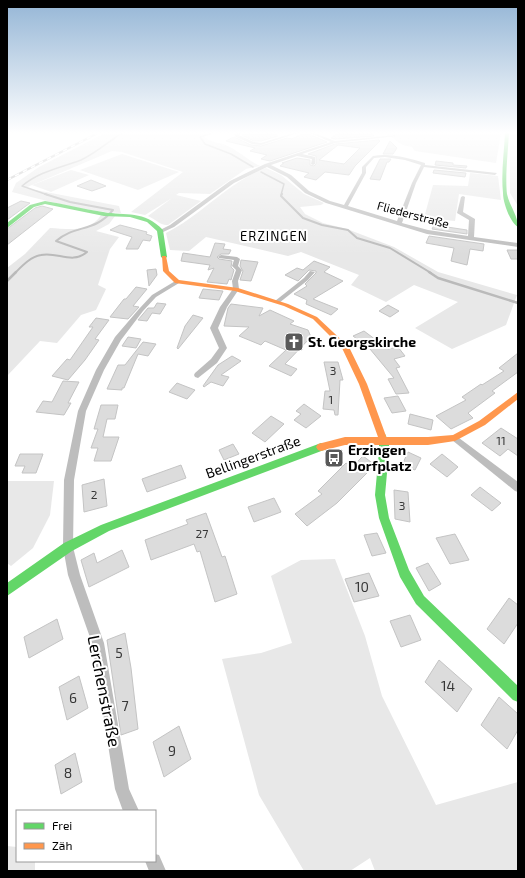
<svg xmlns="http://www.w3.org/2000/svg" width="525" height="878" font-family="'Exo 2',sans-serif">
<rect width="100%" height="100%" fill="#fff"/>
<!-- green -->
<g fill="#e8e8e8">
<path d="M105 133H217L204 137C214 144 221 142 230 147 241 153 249 161 260 166L246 169 210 194 179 193 176 195 201 201 168 225C161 226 155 219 148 216L172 198 145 215 131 212 183 172 122 152 112 151 25 188 119 206 121 213C85 212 48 201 12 192L16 183 39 167Z"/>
<path d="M384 133H501L496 163 415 151 412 147C396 145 397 138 384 133Z"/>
<polygon points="510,133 518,133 518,206 510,193"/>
<polygon points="122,154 179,172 138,190 80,170"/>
<path d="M266 168 281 175 304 194 324 203 321 205 300 207 305 214 323 223 347 229 394 247 438 272 517 295 506 325 452 349 415 328 458 302 414 285 386 302 351 285 359 275 301 252 288 256 206 237 189 251 170 250 166 233C202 215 228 182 266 168Z"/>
<polygon points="71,170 89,175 51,192 32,185"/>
<polygon points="470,173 498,176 501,200 459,194 455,221 424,218 433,185 468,186"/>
<path d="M101 215 115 216 109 224 96 231 119 237 110 249 98 285 106 289 96 310 81 315 57 343 40 341 7 376V268L25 254 50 228C69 229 90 233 101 215Z"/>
<polygon points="7,481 54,481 50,515 33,548 11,566 7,563"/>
<polygon points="335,559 365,636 382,696 436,805 518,782 518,871 375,871 370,858 350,871 304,871 259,795 222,659 261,653 292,643 271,576 301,560"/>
<polygon points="7,846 17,847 17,861 35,861 35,871 7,871"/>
</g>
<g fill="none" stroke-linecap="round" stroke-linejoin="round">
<!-- stream-far2 -->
<g stroke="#bababa" stroke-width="1.5">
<polyline points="211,133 200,137 205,144 231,154 253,167"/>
<polyline points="261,172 284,184 281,195"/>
<path d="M48 195 22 186C40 171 60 168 81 160 96 153 108 142 122 133"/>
</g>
<!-- stream-far1 -->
<g stroke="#bababa" stroke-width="2">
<polyline points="282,194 281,196 303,218 322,225 348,230 357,238 390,248 431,273"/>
<path d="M15 273C22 266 30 257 41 255 57 251 72 265 87 252L56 241C76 224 94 233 113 210L70 202 45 194"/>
</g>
<!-- stream -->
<g stroke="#bababa" stroke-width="2.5">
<polyline points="429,272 438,278 518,303"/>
<polyline points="7,281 16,272"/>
</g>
</g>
<!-- building -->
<g fill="#dcdcdc" stroke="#c4c4c4" fill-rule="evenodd">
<polygon points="249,133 252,135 273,133 278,136 261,141 254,141 242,135"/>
<polygon points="338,133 357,134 372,133 374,136 335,139 331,138"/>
<polygon points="302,134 311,135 327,142 270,161 261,159 267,155 250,151 255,148 226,141 234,137 251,145 261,146 287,138 292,139"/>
<path d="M379 140 380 141 355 166 349 175 325 172 316 180 304 177 309 173 280 166 284 163H282L297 158 310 160V165L314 166 316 164V156L308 154 335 144ZM338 145 360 148 344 164 319 160Z"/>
<polygon points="390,141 397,148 393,154 383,154"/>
<polygon points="380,159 391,159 389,162 387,162 380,180 370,179"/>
<polygon points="436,161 453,163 453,165 467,166 466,168 435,165"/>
<polygon points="434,170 466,173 465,177 433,173"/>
<polygon points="91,180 106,186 92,191 77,186"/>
<polygon points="21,201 30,203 7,220 7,208"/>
<polygon points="42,206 53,209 7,245 7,229 35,208"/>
<polygon points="120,225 147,232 146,234 152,236 150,241 143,240 138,249 126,249 132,237 110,230"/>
<polygon points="434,225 467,230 467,234 432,229"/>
<polygon points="429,236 484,244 483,251 470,249 467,265 451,261 454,248 426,243"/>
<polygon points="215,243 225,244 223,249 231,250 229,254 221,254 217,257 219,259 232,261 231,267 234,270 231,280 229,279 227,284 207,282 214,268 208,270 210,265 181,261 183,253 210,257"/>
<polygon points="507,250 518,250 518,259 511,259"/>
<polygon points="241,260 258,262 251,281 240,280 243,271 240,266"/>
<polygon points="314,261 330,267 324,272 343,281 313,299 338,309 331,315 306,304 307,300 294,294 307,286 305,284 316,273 316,271 309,270 298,281 285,275 297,268 303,270"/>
<polygon points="156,269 157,275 149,286 147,270"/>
<polygon points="136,287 147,289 133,306 139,307 128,319 110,317 124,299 126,299"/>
<polygon points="203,289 223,291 219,300 199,298"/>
<polygon points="157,303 166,304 160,314 152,313 147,321 138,320 148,308 154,308"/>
<polygon points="231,304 263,308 259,316 270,310 294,321 290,324 308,330 311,337 285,364 297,369 291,376 269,366 286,350 265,341 261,345 239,336 249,327 224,326 228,308"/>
<polygon points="388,305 399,311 390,317 379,311"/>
<polygon points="193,315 203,318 178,349 177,348 185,326"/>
<polygon points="96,318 109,320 95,339 99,340 85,360 68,380 52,376 67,359 70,360 93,327 89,327"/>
<polygon points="364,331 388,349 398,347 405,356 394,359 400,367 396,368 409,393 396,394 388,379 394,378 370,349 353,336"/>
<polygon points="128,337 141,339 136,348 122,346"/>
<polygon points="143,342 156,344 148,356 138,354 124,388 122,388 122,390 107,389 118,365 125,365"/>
<polygon points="518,353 518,372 492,391 495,393 468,413 473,418 451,429 436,416 466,400 462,397 481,384 482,385 504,371 499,368"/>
<polygon points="232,356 241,361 221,375 229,377 223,386 211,382 204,387 203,386 218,365"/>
<polygon points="324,362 338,362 343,380 340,380 338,415 335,415 334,410 323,409 325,391 330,391"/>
<polygon points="63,381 79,382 68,403 71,403 64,415 36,412 43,401 52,402"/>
<polygon points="177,383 195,390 187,399 169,392"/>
<polygon points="398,396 406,411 392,413 384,398"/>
<polygon points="304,404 321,416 306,428 294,420 301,414 296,411"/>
<polygon points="101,405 118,405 115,419 107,419 103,437 119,437 111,461 94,461 98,448 91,448 98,429 94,429"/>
<polygon points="410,414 433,420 431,430 408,424"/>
<polygon points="271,416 284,424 265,442 252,433"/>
<polygon points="501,428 518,439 518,456 508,449 500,456 482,443"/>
<polygon points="233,444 239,454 224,460 219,450"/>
<polygon points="408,452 421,458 415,470 402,465"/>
<polygon points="20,454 43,454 36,473 22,473 25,466 15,466"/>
<polygon points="442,454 458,467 447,477 430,464"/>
<polygon points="363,456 375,465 337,503 307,526 295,514 322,494 318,491 346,463 352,467"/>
<polygon points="181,465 186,478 147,492 142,479"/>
<polygon points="104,479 107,506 84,512 82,485"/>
<polygon points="480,487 501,503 492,511 471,495"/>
<polygon points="394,490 408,492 410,522 395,519"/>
<polygon points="274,498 281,512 254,522 248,507"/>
<polygon points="206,513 222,557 225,556 237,594 215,602 200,551 197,552 194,544 151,560 145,540 188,524 186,520"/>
<polygon points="377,533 386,553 372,556 364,535"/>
<polygon points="455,534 469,560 450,564 436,538"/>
<polygon points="122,550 129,567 89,587 81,560 94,553 97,563"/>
<polygon points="428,563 441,584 429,591 416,568"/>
<polygon points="369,573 379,596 354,602 345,579"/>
<polygon points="509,598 518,605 518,623 504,644 487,629"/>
<polygon points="410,615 421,640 401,647 390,621"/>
<polygon points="57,619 63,639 29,658 24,637"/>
<polygon points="125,633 131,668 138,729 121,735 107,640"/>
<polygon points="439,660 472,689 457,712 425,682"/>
<polygon points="79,676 88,708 67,720 59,687"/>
<polygon points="499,697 518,714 518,730 507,749 481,725"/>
<polygon points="179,726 191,759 164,777 153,742"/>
<polygon points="75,753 82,782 61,794 55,765"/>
</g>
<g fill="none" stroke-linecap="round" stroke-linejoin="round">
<!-- street -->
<g fill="#bdbdbd" fill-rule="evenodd">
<polygon points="237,133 241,133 239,135 254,142 261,143 293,133 298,133 261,145 252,144 236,137 234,134"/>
<path d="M310 133H314L335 141 395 135 397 136 335 143 302 154 315 157V164L313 165 311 164 312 159 297 156 271 165 291 175 309 191 330 201 344 205 362 173V167L373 156C391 153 408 158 425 163V165L497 173 495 175 424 167 416 183 402 223 428 230 468 236 469 220 457 213 461 197 463 196 465 197 463 212 475 219 474 237 518 243V247L427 234 326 203 305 193 287 177 267 167 234 183 174 227 161 233 158 231 170 225 230 181 265 164 331 142ZM385 157 405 160 421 165 412 183 397 221 348 206 366 173V167L374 158Z"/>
<polygon points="221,255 237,257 240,259 238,266 242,270 238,281 239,289 227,307 218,328 227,348 217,363 198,378 195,377 194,375 195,373 211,359 219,348 210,328 220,307 233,289 232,281 236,270 232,266 234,260 219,258 218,257"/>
<polygon points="310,271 315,272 308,280 279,303 275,303 275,301 304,278"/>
<polygon points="177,280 179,281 179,283 156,297 143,311 121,340 104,370 86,411 74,480 73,547 80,575 104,643 129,789 139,811 123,811 115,789 92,643 68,575 63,547 64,480 78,411 96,370 115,337 139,309 152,295"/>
<polygon points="455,435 518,482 518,492 515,491 452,440 451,438 452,436"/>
<polygon points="155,854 159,855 166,871 149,871 145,861 155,861"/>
</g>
<!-- fast -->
<g fill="#63d668" fill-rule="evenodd">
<path d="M505 133H509C508 151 505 177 507 194 509 205 518 215 518 227 510 222 503 203 503 193 501 174 504 153 505 133Z"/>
<path d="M45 201C64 204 83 209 103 212 126 216 144 210 163 230L167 257 164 259 161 257 157 231 147 222 130 217 104 216 45 204 34 207 7 228V223L30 205Z"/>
<polygon points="382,433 385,434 389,442 389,451 385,495 389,518 409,570 424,596 518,686 518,702 513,700 416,604 400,577 379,518 375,495 379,451 379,442 378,436 379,434"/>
<polygon points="321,443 324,444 326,447 324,450 109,531 72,551 7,596 7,583 64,543 101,525"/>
</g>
<!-- slow -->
<polygon fill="#ff974d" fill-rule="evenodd" points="162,256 166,256 169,271 179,280 238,288 288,304 317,317 349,347 367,384 386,436 386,437 428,437 453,435 479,421 518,392 518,399 485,425 455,441 428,445 345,445 321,451 318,450 316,447 318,444 345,437 378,437 359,384 342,348 313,319 284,306 235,291 175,283 163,271"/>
<!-- rail casing -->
<g stroke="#bdbdbd" stroke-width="2">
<polyline id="rail" points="7,180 98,133"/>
</g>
<!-- rail -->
<use href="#rail" stroke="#fff" stroke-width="1.5" stroke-dasharray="4.5" stroke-linecap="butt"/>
</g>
<!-- sky -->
<linearGradient id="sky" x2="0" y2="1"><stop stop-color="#95b6d6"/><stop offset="0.52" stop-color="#fff"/><stop offset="1" stop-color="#fff" stop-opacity="0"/></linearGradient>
<rect width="525" height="255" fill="url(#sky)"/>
<!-- icons -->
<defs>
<g id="church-square" transform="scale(1)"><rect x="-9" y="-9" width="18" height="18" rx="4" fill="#595959" stroke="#fff"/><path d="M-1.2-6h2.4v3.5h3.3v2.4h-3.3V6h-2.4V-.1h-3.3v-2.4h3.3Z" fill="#fff"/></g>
<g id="bus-square" transform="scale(1)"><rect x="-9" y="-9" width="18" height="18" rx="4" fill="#595959" stroke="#fff"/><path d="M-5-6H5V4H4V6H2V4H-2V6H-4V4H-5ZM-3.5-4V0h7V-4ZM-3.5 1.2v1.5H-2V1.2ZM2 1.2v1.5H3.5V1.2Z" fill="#fff"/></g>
</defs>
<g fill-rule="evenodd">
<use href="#church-square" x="294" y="342"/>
<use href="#bus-square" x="334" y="458"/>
</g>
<g text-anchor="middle" stroke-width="4" stroke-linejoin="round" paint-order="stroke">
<!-- far-street labels -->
<g font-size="12" fill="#000" stroke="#fff">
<text transform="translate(413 215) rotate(15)" y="4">Fliederstraße</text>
</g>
<!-- number labels -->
<g font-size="12" fill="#373737">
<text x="333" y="375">3</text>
<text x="331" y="404">1</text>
<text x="501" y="445">11</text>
<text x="94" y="499">2</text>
<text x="402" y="510">3</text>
<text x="202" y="538">27</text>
</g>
<!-- far-quarter labels -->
<g font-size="13" letter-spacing="1" fill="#000" stroke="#fff">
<text x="274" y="241">ERZINGEN</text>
</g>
<!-- poi labels -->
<g font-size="14" font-weight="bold" fill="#000" stroke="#fff" text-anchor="start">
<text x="308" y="347">St. Georgskirche</text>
<text x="348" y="455">Erzingen<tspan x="348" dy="16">Dorfplatz</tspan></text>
</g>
<!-- street labels -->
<g font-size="14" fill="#000" stroke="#fff">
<text transform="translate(253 457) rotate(-20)" y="5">Bellingerstraße</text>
</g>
<!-- near-number labels -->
<g font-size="14" fill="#373737">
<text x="362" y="592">10</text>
<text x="119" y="658">5</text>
<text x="448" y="691">14</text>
<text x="73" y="703">6</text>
<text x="125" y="711">7</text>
<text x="172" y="756">9</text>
<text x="68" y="778">8</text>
</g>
<!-- near-street labels -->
<g font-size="17" fill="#000" stroke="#fff">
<text transform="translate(104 691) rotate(79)" y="6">Lerchenstraße</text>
</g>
</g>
<!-- border -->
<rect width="525" height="878" fill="none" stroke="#000000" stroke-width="16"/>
<!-- legend -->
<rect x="16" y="810" width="140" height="52" fill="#ffffff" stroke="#999999"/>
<rect x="24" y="823" width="20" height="6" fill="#63d668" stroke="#999999"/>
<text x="52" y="830" font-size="12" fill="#000000">Frei</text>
<rect x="24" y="843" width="20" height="6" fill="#ff974d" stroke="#999999"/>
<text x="52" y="850" font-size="12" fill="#000000">Zäh</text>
</svg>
